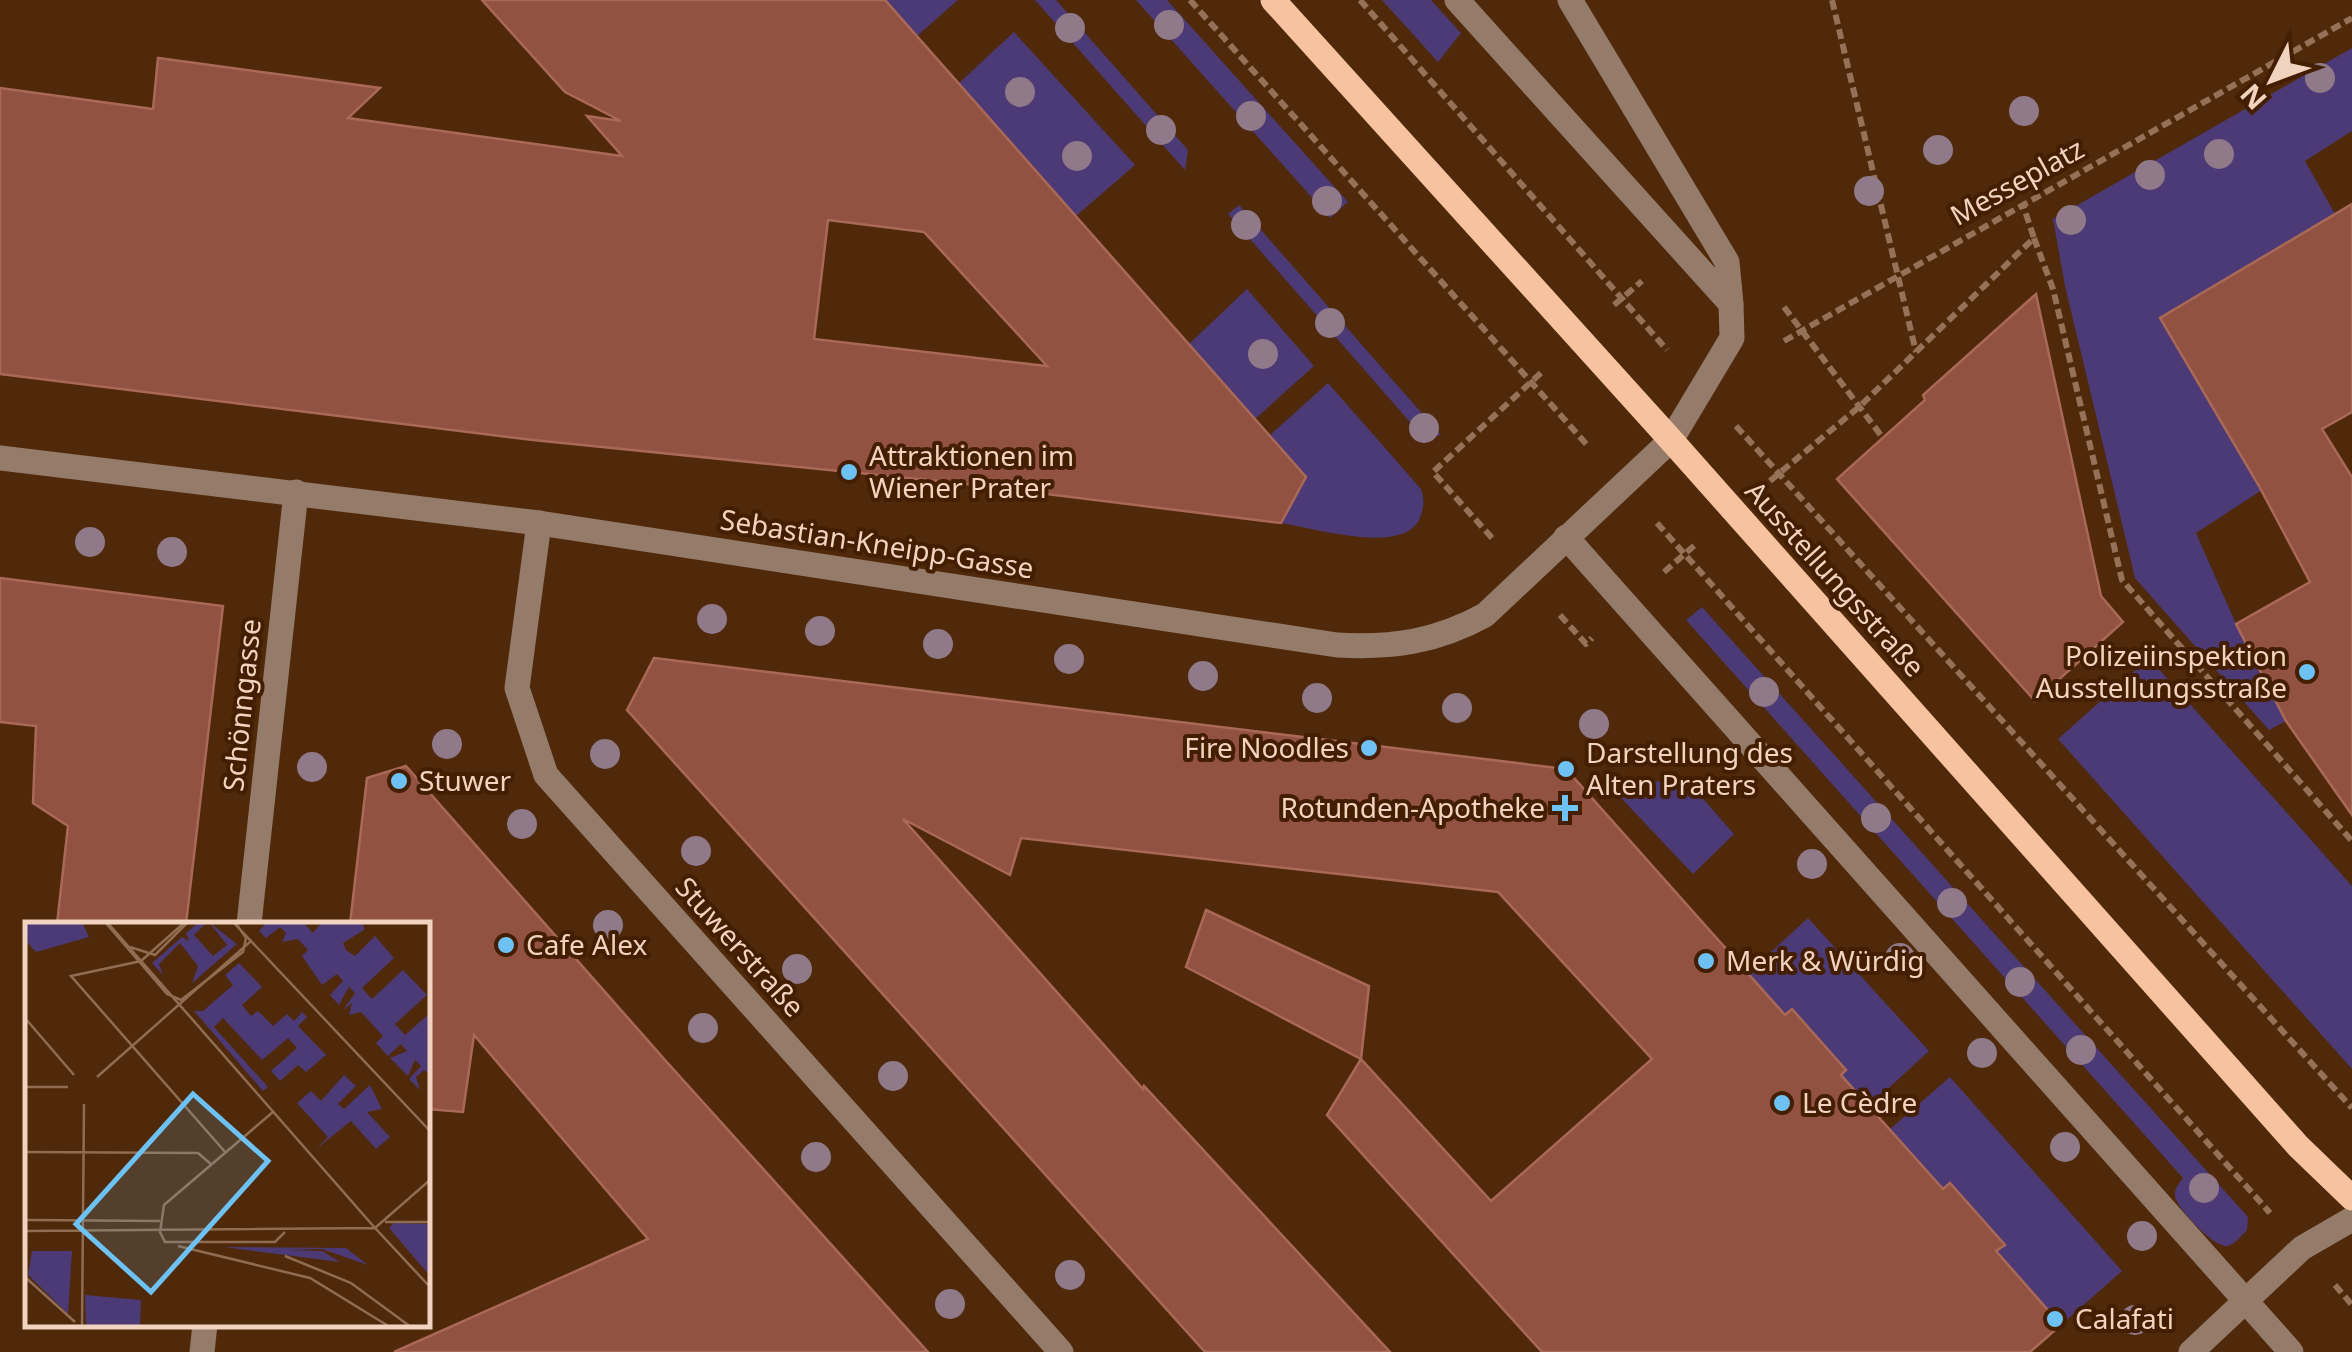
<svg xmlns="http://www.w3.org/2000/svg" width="2352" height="1352" font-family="'Noto Sans',sans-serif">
<rect width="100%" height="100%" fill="#4f2909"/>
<!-- green -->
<g fill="#4c3a76">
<polygon points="885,0 958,0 917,36"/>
<polygon points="1035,0 1056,0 1188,150 1185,170"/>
<polygon points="1136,0 1167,0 1348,202 1330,218"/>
<polygon points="1382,0 1431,0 1461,33 1438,62"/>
<polygon points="1014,32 1135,165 1076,216 958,84"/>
<polygon points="2352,48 2352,131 2305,161 2335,214 2160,318 2262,490 2196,533 2236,624 2286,721 2269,730 2135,578 2065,286 2053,219"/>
<polygon points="1239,205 1441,435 1423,437 1228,214"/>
<polygon points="1247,289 1314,366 1255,419 1189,344"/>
<path d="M1328 383 1421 489C1425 501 1424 508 1419 520 1401 555 1314 528 1281 523L1269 436Z"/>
<path d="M1702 607 2248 1217 2247 1230C2242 1235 2235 1244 2228 1246 2215 1249 2180 1211 2176 1199 2172 1191 2179 1184 2183 1178L1686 620Z"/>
<polygon points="2149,658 2352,886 2352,1069 2058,739"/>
<polygon points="1608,776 1691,785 1734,834 1693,874 1606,782"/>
<polygon points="1808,918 1929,1051 1868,1107 1840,1076 1846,1070 1792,1010 1785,1015 1748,973"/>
<polygon points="1950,1077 2122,1271 2061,1325 1996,1251 2005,1244 1950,1184 1942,1190 1889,1130"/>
</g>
<!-- building -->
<g fill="#915241" stroke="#aa6857" stroke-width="2.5" fill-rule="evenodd">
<path d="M482 0H885L1306 477 1281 523 958 483 533 440 0 374V88L153 109 158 58 380 88 348 118 622 156 587 116 621 121 565 92ZM828 220 924 232 1047 366 814 339Z"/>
<polygon points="2352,204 2352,412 2322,429 2352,477 2352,815 2286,721 2236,624 2310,582 2259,486 2160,318"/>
<polygon points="2036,294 2101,596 2123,622 2035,701 1837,479 1925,400 1923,395"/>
<polygon points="0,578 223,606 186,924 57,924 68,826 33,803 36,726 0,722"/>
<polygon points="654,658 1566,769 1785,1015 1792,1009 1846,1070 1841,1075 1943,1189 1950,1183 2005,1245 1996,1251 2061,1325 2030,1352 1542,1352 1327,1115 1361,1059 1491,1201 1652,1059 1498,892 1021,838 1010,875 903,819 1143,1089 1144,1086 1390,1352 1205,1352 627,710"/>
<polygon points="406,766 665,1060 928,1352 394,1352 648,1239 474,1035 463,1112 428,1109 428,924 350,924 367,778"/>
<polygon points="1206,910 1369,986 1361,1059 1186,967"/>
</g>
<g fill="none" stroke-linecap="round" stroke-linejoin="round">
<!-- path -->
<g stroke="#957257" stroke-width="6" stroke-dasharray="10 5" stroke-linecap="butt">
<polyline points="1190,0 1589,447"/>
<polyline points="1360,0 1667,350"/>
<polyline points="1832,0 1916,352"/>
<polyline points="2034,238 2053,289 2122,580 2352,841"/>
<polyline points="1614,305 1642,281"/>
<polyline points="1784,307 1883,438"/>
<polyline points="1784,341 2352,18"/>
<polyline points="1736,426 2352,1108"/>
<polyline points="1770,481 1859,407 2034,238 2023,205"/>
<polyline points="1657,523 2270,1213"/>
<polyline points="1492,538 1433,472 1542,372"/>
<polyline points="1664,572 1696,544"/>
<polyline points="1560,615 1586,644 1592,638"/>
<polyline points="2335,1285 2352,1305"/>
</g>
<!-- minor -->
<g stroke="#957b6a" stroke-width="25">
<polyline points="1570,0 1727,262 1731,304"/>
<path d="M0 458 539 523 1337 645C1392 648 1436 642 1485 615L1671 440 1732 338 1731 304 1457 0"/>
<polyline points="539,523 517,688 546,775 1061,1352"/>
<polyline points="1566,537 2291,1352"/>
<polyline points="249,924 296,492"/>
<polyline points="202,1352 205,1324"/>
<polyline points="2191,1352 2302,1248 2352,1219"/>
</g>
<!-- major -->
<polyline stroke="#f6c29f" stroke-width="25" points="1273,0 1671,440 2298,1146 2352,1198"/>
</g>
<!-- trees -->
<g fill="#907988">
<circle cx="1169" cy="25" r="15"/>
<circle cx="1070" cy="28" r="15"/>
<circle cx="2320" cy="78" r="15"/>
<circle cx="1020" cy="92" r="15"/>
<circle cx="2024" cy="111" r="15"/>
<circle cx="1251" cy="116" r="15"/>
<circle cx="1161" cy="130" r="15"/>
<circle cx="1938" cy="150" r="15"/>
<circle cx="2219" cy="154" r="15"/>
<circle cx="1077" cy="156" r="15"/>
<circle cx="2150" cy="175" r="15"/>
<circle cx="1869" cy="191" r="15"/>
<circle cx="1327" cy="201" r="15"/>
<circle cx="2071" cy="220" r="15"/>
<circle cx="1246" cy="225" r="15"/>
<circle cx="1330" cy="323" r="15"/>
<circle cx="1263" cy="354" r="15"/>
<circle cx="1424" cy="428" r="15"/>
<circle cx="90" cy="542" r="15"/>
<circle cx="172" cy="552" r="15"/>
<circle cx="712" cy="619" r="15"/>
<circle cx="820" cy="631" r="15"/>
<circle cx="938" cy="644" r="15"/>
<circle cx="1069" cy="659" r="15"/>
<circle cx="1203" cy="676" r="15"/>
<circle cx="1764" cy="692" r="15"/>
<circle cx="1317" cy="698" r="15"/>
<circle cx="1457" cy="708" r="15"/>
<circle cx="1594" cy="724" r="15"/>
<circle cx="447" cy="744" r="15"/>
<circle cx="605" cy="754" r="15"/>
<circle cx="312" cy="767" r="15"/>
<circle cx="1876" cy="818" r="15"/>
<circle cx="522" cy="824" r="15"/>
<circle cx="696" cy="851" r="15"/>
<circle cx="1812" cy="864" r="15"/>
<circle cx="1952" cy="903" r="15"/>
<circle cx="608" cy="925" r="15"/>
<circle cx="1900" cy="958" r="15"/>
<circle cx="797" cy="969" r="15"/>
<circle cx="2020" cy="982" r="15"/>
<circle cx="703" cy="1028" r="15"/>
<circle cx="2081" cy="1050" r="15"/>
<circle cx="1982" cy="1053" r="15"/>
<circle cx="893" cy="1076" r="15"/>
<circle cx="2065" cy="1147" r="15"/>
<circle cx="816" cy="1157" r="15"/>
<circle cx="2204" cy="1188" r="15"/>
<circle cx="2142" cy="1236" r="15"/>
<circle cx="1070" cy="1275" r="15"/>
<circle cx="950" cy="1304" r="15"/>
<circle cx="2135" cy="1320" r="15"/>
</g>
<!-- markers -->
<g fill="#6dc2f3" stroke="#441e00" stroke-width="4">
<circle cx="849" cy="472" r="10"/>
<circle cx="2307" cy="672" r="10"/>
<circle cx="1369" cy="748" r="10"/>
<circle cx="1566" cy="769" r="10"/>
<circle cx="399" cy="781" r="10"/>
<path d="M1560 793h10v10h10v10h-10v10h-10v-10h-10v-10h10z"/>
<circle cx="506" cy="945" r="10"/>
<circle cx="1706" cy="961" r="10"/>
<circle cx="1782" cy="1103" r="10"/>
<circle cx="2055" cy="1319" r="10"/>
</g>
<g text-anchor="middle" stroke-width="8" stroke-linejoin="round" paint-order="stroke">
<!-- street labels -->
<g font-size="28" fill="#f2d3bf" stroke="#441e00">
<text transform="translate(2017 182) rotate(-29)" y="10">Messeplatz</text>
<text transform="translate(877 544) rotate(9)" y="10">Sebastian-Kneipp-Gasse</text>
<text transform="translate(1835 579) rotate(48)" y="10">Ausstellungsstraße</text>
<text transform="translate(242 705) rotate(-84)" y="10">Schönngasse</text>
<text transform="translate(740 947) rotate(48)" y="10">Stuwerstraße</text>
</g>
<!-- poi labels -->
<g font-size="28" fill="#f2d3bf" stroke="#441e00" text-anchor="start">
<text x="869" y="466">Attraktionen im<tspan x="869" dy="32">Wiener Prater</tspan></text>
<text x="2287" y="666" text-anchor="end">Polizeiinspektion<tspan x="2287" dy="32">Ausstellungsstraße</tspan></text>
<text x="1349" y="758" text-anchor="end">Fire Noodles</text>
<text x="1586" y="763">Darstellung des<tspan x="1586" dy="32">Alten Praters</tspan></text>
<text x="419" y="791">Stuwer</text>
<text x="1545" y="818" text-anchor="end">Rotunden-Apotheke</text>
<text x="526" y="955">Cafe Alex</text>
<text x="1726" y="971">Merk &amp; Würdig</text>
<text x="1802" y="1113">Le Cèdre</text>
<text x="2075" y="1329">Calafati</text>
</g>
</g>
<!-- overview -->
<g transform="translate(25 922)">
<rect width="405" height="405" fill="#4f2909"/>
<path d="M2 0H57L64 15 11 30 0 18ZM174 0 181 1 169 13 188 34 202 23 184 0 212 22 167 61 173 44 155 21 134 42 138 53 127 41 157 15 164 19 161 11ZM242 0H278L288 11 297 0H338L339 8 318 21 321 28 330 34 350 14 369 36 337 66 347 77 378 48 402 73 370 102 380 113 405 91V153L399 148 391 155 395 168 384 157 396 144 390 138 383 154 365 136 382 129 376 122 363 134 351 121 358 114 336 90 324 93 327 81 318 88 330 71 324 65 314 83 305 73 318 59 312 52 297 63 277 34 283 28 273 17 257 20 261 11 255 5 241 16 234 9ZM214 41 237 65 217 83 226 94 233 89 248 104 262 92 269 99 277 90 282 95 273 104 301 133 281 150 273 143 255 159 246 149 272 126 263 116 237 138 198 96 189 105 243 165 238 169 169 89H178L208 63 200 53ZM319 153 331 164 313 182 319 187 345 163 357 187 342 190 365 215 351 227 326 199 290 228 303 215 272 181 286 169 296 179ZM369 301 405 302V354L364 306ZM199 325 321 326 343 343 297 327 263 328 297 329 315 340ZM7 329H47L43 392 3 353ZM60 373 116 378 115 405H61Z" fill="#4c3a76"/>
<path fill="none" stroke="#906d52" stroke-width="2.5" d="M80 0 142 72 156 78 218 30 221 16 210 0M82 0 350 306 405 258M160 0 116 39 46 54 201 231M208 0 405 209M105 25 130 33 163 0M0 96 49 153M72 155 226 19M0 165H43M248 190 139 283 135 310 140 320H250L260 310M0 230 173 231 187 243M0 298 135 299M360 300H405M0 309 350 306 405 365M153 324 285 356 365 405M260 334 326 361 386 405M0 355 50 400M57 405 59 182"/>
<path fill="#6dc2f3" fill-opacity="0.15" stroke="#6dc2f3" stroke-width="5" d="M168 172 243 239 126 370 51 302Z"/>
<rect width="405" height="405" fill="none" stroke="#f2d3bf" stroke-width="5"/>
</g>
<!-- north arrow -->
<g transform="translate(2272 80) rotate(228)" stroke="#441e00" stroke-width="8" paint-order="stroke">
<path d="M0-8L18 38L0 25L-18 38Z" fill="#f2d3bf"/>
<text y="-15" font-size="28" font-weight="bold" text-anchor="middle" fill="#f2d3bf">N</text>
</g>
</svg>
